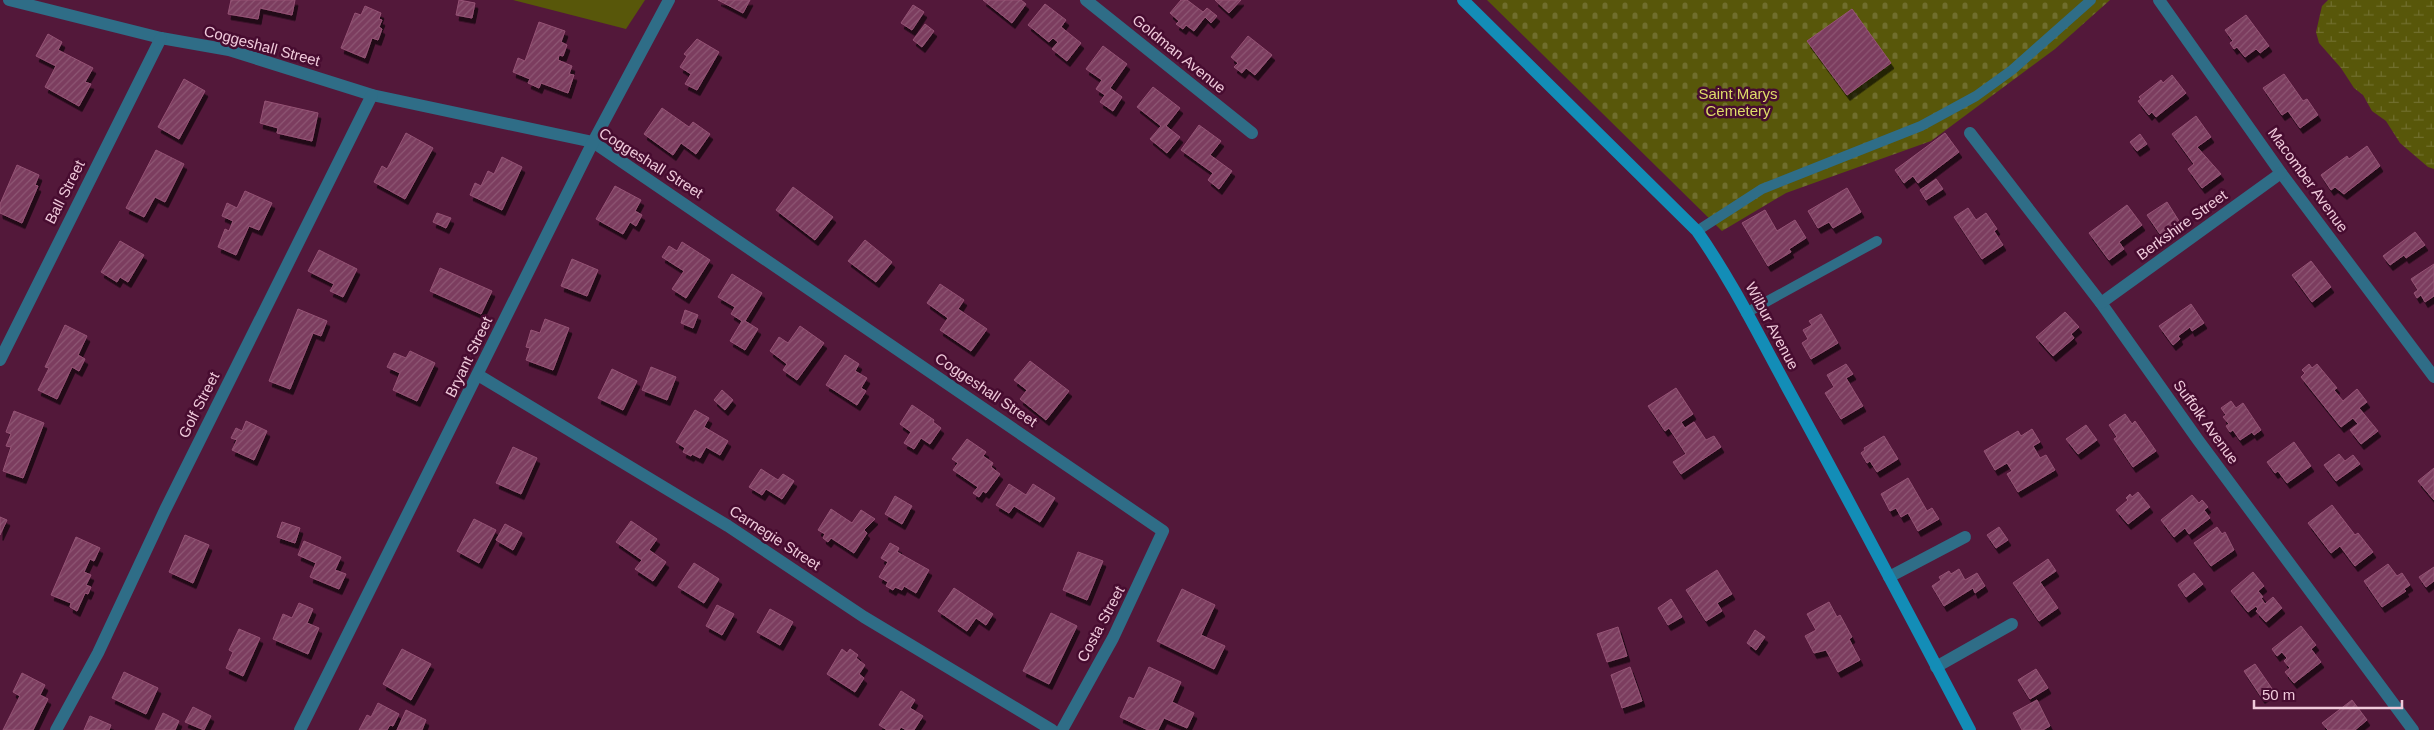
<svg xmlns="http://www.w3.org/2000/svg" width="2434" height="730" font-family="Arial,sans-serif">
<defs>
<pattern id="wetland-marsh" width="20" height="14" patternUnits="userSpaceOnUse" patternTransform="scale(1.25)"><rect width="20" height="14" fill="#58570a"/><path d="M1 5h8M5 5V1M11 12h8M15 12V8" fill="none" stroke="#706e2d"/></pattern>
<pattern id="cemetery-stones" width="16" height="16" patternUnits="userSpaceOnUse" patternTransform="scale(1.25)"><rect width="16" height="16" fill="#58570a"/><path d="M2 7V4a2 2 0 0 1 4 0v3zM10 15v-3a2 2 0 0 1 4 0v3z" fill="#706e2d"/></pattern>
<pattern id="building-hatch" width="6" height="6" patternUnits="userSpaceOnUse" patternTransform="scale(1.25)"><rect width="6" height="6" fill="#7b3c5e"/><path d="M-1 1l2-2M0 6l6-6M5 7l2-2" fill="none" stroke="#8e5774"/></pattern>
<filter id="shadow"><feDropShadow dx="3" dy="5.5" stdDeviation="0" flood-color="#0009"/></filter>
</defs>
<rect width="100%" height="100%" fill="#53183a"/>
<!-- grass -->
<polygon fill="#58570a" points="513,0 645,0 626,29"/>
<!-- wetland -->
<polygon fill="url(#wetland-marsh)" points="2328,0 2434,0 2434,169 2428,167 2400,143 2386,121 2372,111 2363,95 2354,88 2341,68 2319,43 2316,32 2322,6"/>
<!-- cemetery -->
<polygon fill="url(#cemetery-stones)" points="1487,0 2110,0 2055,49 1931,141 1786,193 1722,231"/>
<!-- building -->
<g fill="url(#building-hatch)" stroke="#955375" filter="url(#shadow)">
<polygon points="231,0 295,0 292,15 260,8 258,19 228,14"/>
<polygon points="459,0 475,3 472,18 456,15"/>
<polygon points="718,0 750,0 743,13"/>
<polygon points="983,0 1021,0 1026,4 1012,23"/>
<polygon points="1181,0 1187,0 1203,12 1207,8 1217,16 1211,23 1205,17 1194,31 1186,25 1183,29 1176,24 1179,21 1170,13"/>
<polygon points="1215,0 1241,0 1229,13"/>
<polygon points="1045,4 1066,20 1061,27 1081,43 1067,61 1052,49 1058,42 1053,38 1049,42 1028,25"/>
<polygon points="913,5 924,12 912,30 901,23"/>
<polygon points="365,6 381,13 379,19 382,20 379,27 382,29 378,40 372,38 365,58 341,48 355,13 361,15"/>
<polygon points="1852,9 1891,63 1847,95 1807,41"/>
<polygon points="2246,15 2269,46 2260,53 2256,49 2245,57 2237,47 2234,49 2230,43 2233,41 2225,30"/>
<polygon points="539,22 565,31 561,42 567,45 563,56 559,55 558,60 572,66 569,74 574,75 568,93 541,83 539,88 528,83 530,79 513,72 518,58 525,61"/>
<polygon points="925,24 934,31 922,47 913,40"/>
<polygon points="48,34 62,42 58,50 93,68 85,82 91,84 79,106 45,87 56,66 36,56"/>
<polygon points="1248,36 1272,55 1255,75 1246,68 1242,73 1234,67 1238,63 1231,57"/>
<polygon points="697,39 719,52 697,90 685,84 691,74 680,67 687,56 684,54"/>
<polygon points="1103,46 1127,64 1110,88 1122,97 1113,111 1100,102 1105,95 1096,89 1102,80 1086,69"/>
<polygon points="2284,74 2303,101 2307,99 2318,115 2300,128 2288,111 2282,115 2263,88"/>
<polygon points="2172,75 2186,93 2156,117 2152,112 2149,115 2138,101 2141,99 2139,97 2161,80 2163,83"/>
<polygon points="184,79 205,91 179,139 158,127"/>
<polygon points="1153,87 1180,108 1166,126 1180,137 1167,153 1150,139 1161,126 1137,107"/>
<polygon points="265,101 318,113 312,141 277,133 278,128 260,123"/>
<polygon points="662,108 689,127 693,122 710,134 696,154 681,143 673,155 644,134"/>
<polygon points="2196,116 2211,137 2197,147 2221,174 2202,188 2188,169 2194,164 2172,134"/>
<polygon points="1199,125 1221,141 1210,155 1232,171 1219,189 1208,180 1213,173 1181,150"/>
<polygon points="406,133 433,148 405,199 374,182 382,166 387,169"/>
<polygon points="1945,133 1959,152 1918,183 1913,176 1904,183 1895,170"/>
<polygon points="2140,134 2147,144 2137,151 2130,142"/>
<polygon points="2367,146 2380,166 2344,194 2335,187 2331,190 2321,175 2347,156 2349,159"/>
<polygon points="156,150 184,164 165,202 155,197 144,217 126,208"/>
<polygon points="502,157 522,167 502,210 470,195 475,183 481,186 488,171 494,174"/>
<polygon points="17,165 39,175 35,185 38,186 22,223 0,213 0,204"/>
<polygon points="1936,179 1943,189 1926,200 1920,190"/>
<polygon points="615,186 641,200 635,211 642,215 636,226 630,222 623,234 596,219"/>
<polygon points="793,187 833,217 815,240 776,210"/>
<polygon points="1847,188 1861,212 1833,228 1829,222 1818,228 1808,211"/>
<polygon points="245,191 272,203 259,230 249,226 236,255 218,247 225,229 229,231 233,221 222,216 227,203 237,208"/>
<polygon points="2167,202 2179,221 2160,234 2147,215"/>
<polygon points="2127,205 2142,225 2119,242 2124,249 2109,260 2089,233"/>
<polygon points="1968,208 1976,220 1986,213 1997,229 1994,231 2003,245 1982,259 1954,217"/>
<polygon points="1765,210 1777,231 1795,220 1806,238 1789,249 1791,252 1768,266 1742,223"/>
<polygon points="437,213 451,218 446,228 433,222"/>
<polygon points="2415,232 2425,245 2406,258 2404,255 2390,265 2383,256"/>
<polygon points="865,240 892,262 876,282 848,261"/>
<polygon points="120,241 144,255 128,282 120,277 117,282 101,272"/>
<polygon points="682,242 710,260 686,298 672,289 684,271 662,257 669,246 677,251"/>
<polygon points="319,250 357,269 343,297 330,291 334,284 308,271"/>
<polygon points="572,259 598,270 587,296 561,286"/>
<polygon points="2311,261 2331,287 2312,302 2292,275"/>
<polygon points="2434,264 2434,296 2425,302 2421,295 2417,298 2414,293 2418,290 2411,279"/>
<polygon points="440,268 492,291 481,314 430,291"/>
<polygon points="732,274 762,293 745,321 758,329 745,350 730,341 742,321 731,314 735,307 718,297"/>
<polygon points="940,284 964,300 958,309 987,329 971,351 940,330 948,318 927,303"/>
<polygon points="2191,304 2204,323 2192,331 2190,327 2178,336 2180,339 2173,345 2159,326"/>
<polygon points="298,309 327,321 321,336 313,333 290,389 269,381"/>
<polygon points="685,310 698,315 693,328 681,323"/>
<polygon points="2065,312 2079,327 2071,334 2074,338 2053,356 2036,337"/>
<polygon points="1821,314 1838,343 1811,359 1802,343 1808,339 1803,330 1812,325 1809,321"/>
<polygon points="545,319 569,328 553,370 526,360 530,348 526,347 531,330 540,333"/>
<polygon points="65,325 87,336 78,355 85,359 79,371 72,367 57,399 38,390 49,368 45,367"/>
<polygon points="800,326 824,343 797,380 783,370 787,364 770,351 779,337 788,343"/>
<polygon points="410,351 435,363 417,401 393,390 400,373 387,367 394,353 406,358"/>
<polygon points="845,355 859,364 855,371 867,378 861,388 866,391 857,405 826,385"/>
<polygon points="1030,361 1069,391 1046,420 1020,399 1027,390 1014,380"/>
<polygon points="1846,364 1853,374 1846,378 1863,406 1841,419 1825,393 1834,387 1827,375"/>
<polygon points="2309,364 2312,368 2317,364 2337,388 2334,390 2343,401 2357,389 2367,402 2359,408 2378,431 2361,444 2350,430 2358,424 2353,418 2341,427 2301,377 2305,373 2302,370"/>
<polygon points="651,367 676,377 667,400 642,390"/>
<polygon points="612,369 637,381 623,410 598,398"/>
<polygon points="1676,388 1693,414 1681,422 1685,428 1694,422 1706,440 1714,436 1721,447 1681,474 1673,462 1686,454 1669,428 1665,431 1648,406"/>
<polygon points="722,390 733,400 725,410 714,400"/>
<polygon points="2231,401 2236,408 2243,403 2261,430 2254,435 2252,432 2240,440 2233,430 2230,432 2226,426 2229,424 2223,417 2226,415 2221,408"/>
<polygon points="912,405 934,420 933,422 941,428 930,444 921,438 914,449 904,443 911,432 900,424"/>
<polygon points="695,410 709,418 704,427 728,441 720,455 706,447 700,458 692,454 691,456 683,452 685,448 676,442"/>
<polygon points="14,411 44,423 23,478 3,471 11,447 6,446 11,434 6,432"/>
<polygon points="2125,414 2132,424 2135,421 2156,451 2133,467 2114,439 2117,437 2109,425"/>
<polygon points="246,421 267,431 254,460 232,450 237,440 231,438 236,428 242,431"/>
<polygon points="2086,425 2097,440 2078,454 2066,439"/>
<polygon points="2032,429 2040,442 2033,446 2040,458 2046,455 2055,470 2018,492 2007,474 2012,471 2007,463 1995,470 1984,451 2018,431 2021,436"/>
<polygon points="1884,436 1898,459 1877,472 1870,461 1867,463 1861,453 1865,450 1864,448"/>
<polygon points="967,439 986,452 983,456 993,463 991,467 1000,474 986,493 983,491 979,497 973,493 978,487 953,470 958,463 952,459"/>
<polygon points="2294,442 2311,466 2287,483 2278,471 2275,473 2267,462"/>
<polygon points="513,447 537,458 521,494 496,483"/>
<polygon points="2339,454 2345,461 2353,455 2360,464 2336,481 2324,465"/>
<polygon points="2434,468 2434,500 2418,481"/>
<polygon points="761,469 778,480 783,474 794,481 782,499 766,489 762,495 749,487"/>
<polygon points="1908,478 1927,511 1932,508 1939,519 1918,531 1908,513 1901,517 1896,508 1890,511 1881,494"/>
<polygon points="1009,484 1026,495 1033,484 1055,498 1040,522 1014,506 1009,513 996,505"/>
<polygon points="2138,492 2150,507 2128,524 2116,510 2128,500 2126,498 2130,494 2132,497"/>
<polygon points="2192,495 2199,503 2202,500 2208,507 2204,510 2210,518 2189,534 2185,528 2174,537 2161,520"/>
<polygon points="895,496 912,506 902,524 885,514"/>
<polygon points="2332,505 2355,535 2358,533 2373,552 2355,566 2340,546 2331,553 2308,523"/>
<polygon points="831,509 852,523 861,510 875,519 864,530 867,533 854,553 831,538 828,542 823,538 825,534 818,530"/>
<polygon points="0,517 7,520 0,535"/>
<polygon points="474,519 496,530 479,563 457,551"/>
<polygon points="631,521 657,539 649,550 666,562 653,581 635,569 642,560 616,542"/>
<polygon points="282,522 300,528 295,543 277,537"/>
<polygon points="505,524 522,533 513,550 496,540"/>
<polygon points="1999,527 2008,540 1996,548 1987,535"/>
<polygon points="2217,527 2222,534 2225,532 2234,550 2211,566 2194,543"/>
<polygon points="185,535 209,545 193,583 169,572"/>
<polygon points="76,537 100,548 94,561 90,559 84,572 91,575 86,585 91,587 88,594 85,593 77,611 70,607 71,603 51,595"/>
<polygon points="304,541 341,557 335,570 346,574 339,589 310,577 316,563 298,555"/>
<polygon points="890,543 899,548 897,552 929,570 916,593 904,586 902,590 895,587 893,590 886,586 888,582 879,577 888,562 881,558"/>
<polygon points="1078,552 1103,561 1087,600 1063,590"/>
<polygon points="2048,559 2056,571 2040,582 2058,608 2039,621 2013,583"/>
<polygon points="694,563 719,579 704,603 678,587"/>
<polygon points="2388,564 2397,576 2402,573 2410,585 2404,589 2406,591 2382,607 2364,581"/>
<polygon points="2434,567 2434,581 2426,587 2419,577"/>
<polygon points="1959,569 1965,580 1977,573 1985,586 1975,593 1973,588 1944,606 1932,586 1941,580 1939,577 1949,571 1951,574"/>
<polygon points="1717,570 1732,594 1717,603 1722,611 1706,621 1686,590"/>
<polygon points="2253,572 2264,586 2258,591 2263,597 2261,598 2265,604 2273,597 2282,608 2266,622 2256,611 2258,609 2256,606 2248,612 2231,591"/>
<polygon points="2194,573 2203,584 2186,597 2178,585"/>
<polygon points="954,588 993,614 986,625 976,618 967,631 938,611"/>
<polygon points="1182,589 1215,605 1201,635 1225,646 1214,669 1157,641"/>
<polygon points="1671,599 1682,617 1668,625 1658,608"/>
<polygon points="1829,602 1837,617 1840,615 1852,637 1849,639 1860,660 1838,672 1826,650 1814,653 1805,636 1816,630 1807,614"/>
<polygon points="299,603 313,609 307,623 319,628 308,654 273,639 283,614 292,618"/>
<polygon points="717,605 734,614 722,635 706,626"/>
<polygon points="770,609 793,622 780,645 757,632"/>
<polygon points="1051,613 1077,626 1049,684 1023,671"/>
<polygon points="2301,626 2316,645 2311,649 2321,662 2294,683 2285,672 2290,668 2284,661 2287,658 2282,652 2277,656 2272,649"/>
<polygon points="1618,627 1627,656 1607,662 1597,634"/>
<polygon points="239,629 260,638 243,676 226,668 233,652 229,650"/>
<polygon points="1755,630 1765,637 1756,650 1747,643"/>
<polygon points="402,649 431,664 411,700 383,684"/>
<polygon points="842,649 847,653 850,649 858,655 856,658 865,665 859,674 864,678 855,692 827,674"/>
<polygon points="2255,664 2273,690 2262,698 2244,671"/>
<polygon points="1149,667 1181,682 1172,702 1194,713 1187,728 1164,718 1158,730 1148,730 1120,717 1129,697 1134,699"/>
<polygon points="1630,667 1642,701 1622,708 1611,675"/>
<polygon points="2036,669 2048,688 2030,699 2018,680"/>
<polygon points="124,672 158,688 146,714 112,698"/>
<polygon points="22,673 45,685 40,695 48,699 33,730 3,730 20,696 13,692"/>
<polygon points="901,691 915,700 910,708 923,716 914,730 906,730 901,727 899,730 887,730 879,725"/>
<polygon points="2037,700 2050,726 2043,730 2022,730 2013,713"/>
<polygon points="2352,700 2367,720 2355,730 2328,730 2322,723"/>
<polygon points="378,703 399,714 393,726 390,725 387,730 359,730 367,715 371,717"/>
<polygon points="193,707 211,716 204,730 185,722"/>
<polygon points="406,710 426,720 422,730 397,730"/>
<polygon points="163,713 179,721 175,730 155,730"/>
<polygon points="90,716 111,725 109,730 84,730"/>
</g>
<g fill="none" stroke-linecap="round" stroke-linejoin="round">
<!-- lane -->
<g stroke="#2f6d87" stroke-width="10">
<polyline points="1697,231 1762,189 1921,126 1976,96 2012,70 2091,0"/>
<polyline points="1746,313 1877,241"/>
</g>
<!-- street -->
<g stroke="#2f6d87" stroke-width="12">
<polyline points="9,0 161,38 229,50 372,95 593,142 1163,531 1113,638 1062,730"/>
<polyline points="1086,0 1252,133"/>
<polyline points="2159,0 2281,173 2434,377"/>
<polyline points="1970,133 2101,303 2198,440 2413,730"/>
<polyline points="2101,303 2281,173"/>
<polyline points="0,360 161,38"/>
<polyline points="478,375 728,526 864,617 1052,730"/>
<polyline points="1889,577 1965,537"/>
<polyline points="1936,667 2012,624"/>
<polyline points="56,730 98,653 165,510 372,95"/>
<polyline points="300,730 593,142 669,0"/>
</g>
<!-- secondary -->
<path stroke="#138db7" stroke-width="12" d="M1463 0 1697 231C1732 281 1759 336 1788 389 1850 502 1910 616 1970 730"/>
</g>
<g text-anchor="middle" stroke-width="5" stroke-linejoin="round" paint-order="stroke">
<!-- street labels -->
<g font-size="15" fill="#f0cadb" stroke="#470c30">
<text transform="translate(262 46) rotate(15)" y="5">Coggeshall Street</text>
<text transform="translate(1179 54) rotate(39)" y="5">Goldman Avenue</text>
<text transform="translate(651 163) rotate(32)" y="5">Coggeshall Street</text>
<text transform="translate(2308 180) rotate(54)" y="5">Macomber Avenue</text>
<text transform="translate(65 192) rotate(-63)" y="5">Ball Street</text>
<text transform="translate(2182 225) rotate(-36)" y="5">Berkshire Street</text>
<text transform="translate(1772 326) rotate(62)" y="5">Wilbur Avenue</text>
<text transform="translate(469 357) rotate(-64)" y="5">Bryant Street</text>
<text transform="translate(986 390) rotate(34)" y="5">Coggeshall Street</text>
<text transform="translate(199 405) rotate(-63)" y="5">Golf Street</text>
<text transform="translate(2206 422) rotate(54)" y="5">Suffolk Avenue</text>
<text transform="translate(775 538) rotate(33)" y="5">Carnegie Street</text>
<text transform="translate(1101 624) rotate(-62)" y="5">Costa Street</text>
</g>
<!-- park labels -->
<g font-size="15" fill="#dedd69" stroke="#470c30">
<text x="1738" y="99">Saint Marys<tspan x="1738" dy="17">Cemetery</tspan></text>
</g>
</g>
<!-- scale -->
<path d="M2254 700v8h148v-8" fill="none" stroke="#f0cadb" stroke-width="2.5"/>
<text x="2262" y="700" font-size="15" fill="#f0cadb" stroke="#470c30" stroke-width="4" paint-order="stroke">50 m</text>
</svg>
